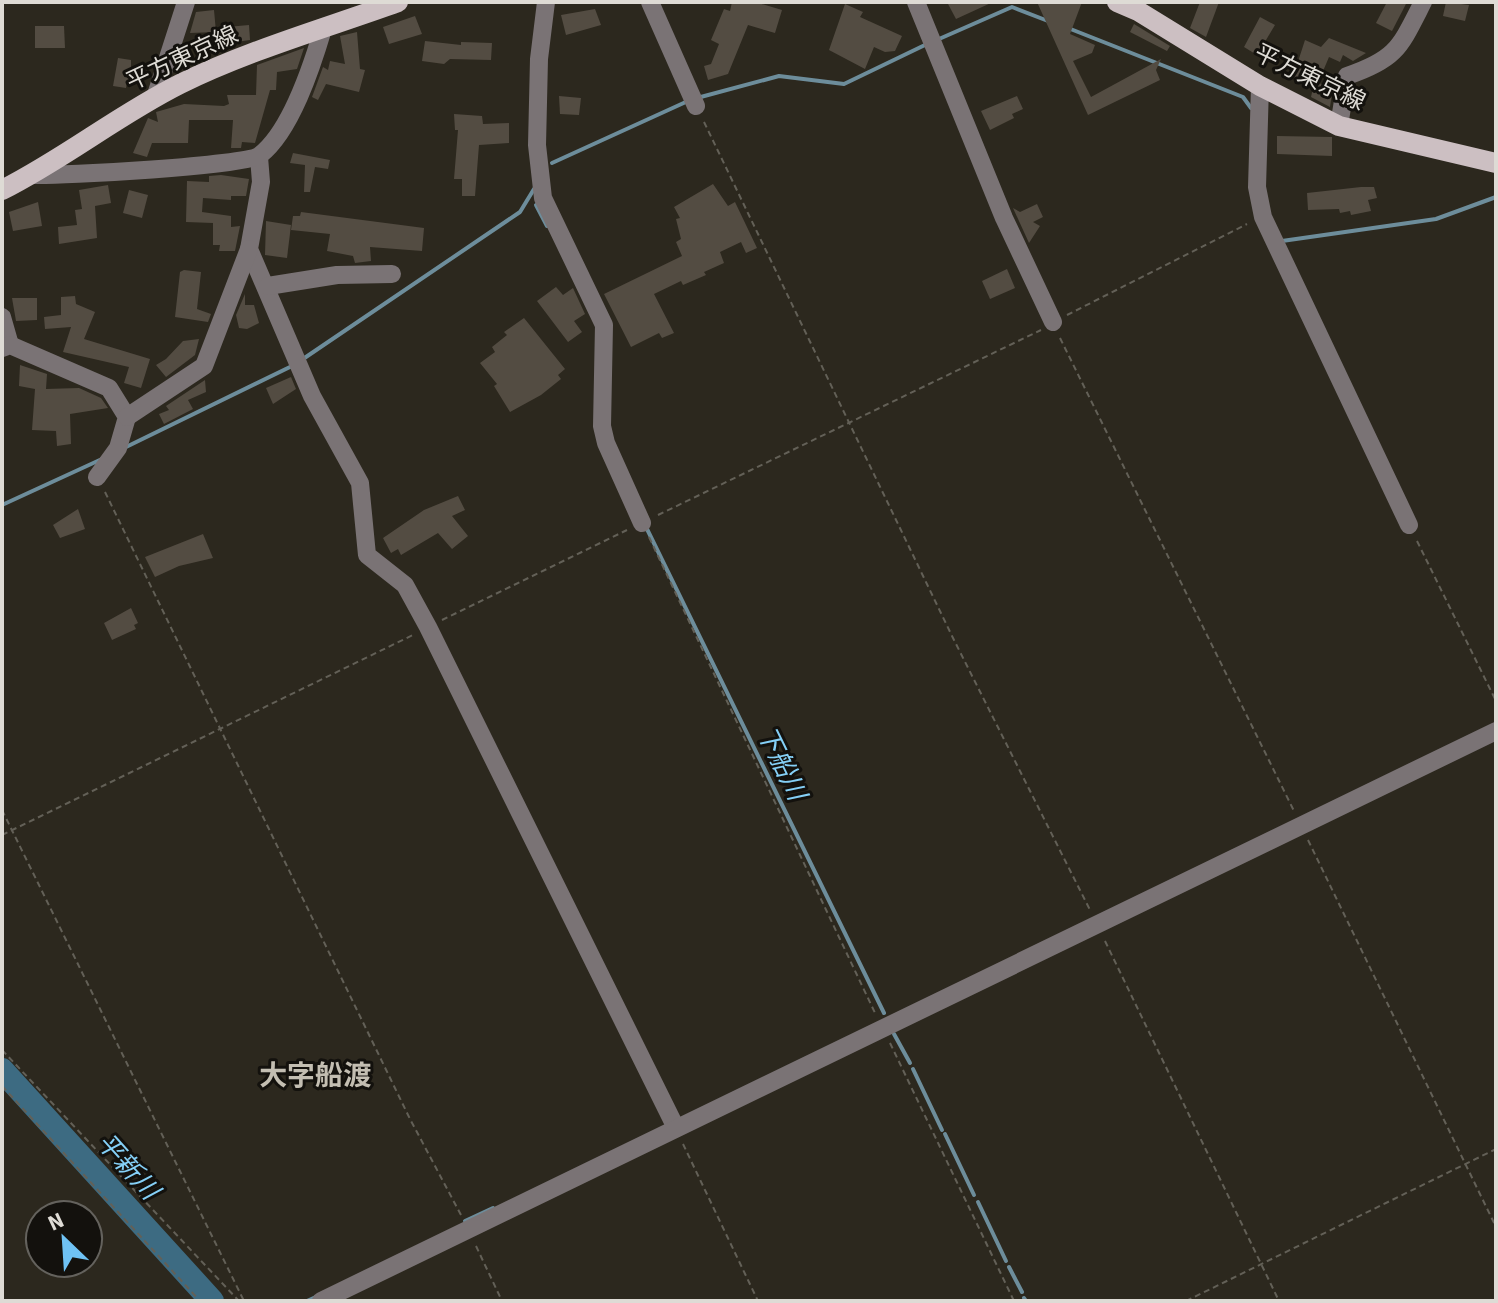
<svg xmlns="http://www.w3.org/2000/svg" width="1498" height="1303" font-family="'Source Sans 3','Noto Sans JP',sans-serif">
<rect width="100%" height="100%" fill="#2c281e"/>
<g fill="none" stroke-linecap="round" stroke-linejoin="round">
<!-- stream -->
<g stroke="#6d8d9b" stroke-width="4">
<polyline points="1068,28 1243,97 1251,108"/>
<polyline points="939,39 1012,7 1048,21"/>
<polyline points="697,98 779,76 844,84 927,44"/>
<polyline points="552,163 688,101"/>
<polyline points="536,205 547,226"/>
<polyline points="1282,241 1436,219 1496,197"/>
<polyline points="303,359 520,212 534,189"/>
<polyline points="124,448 292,366"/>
<polyline points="2,505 102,459"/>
<polyline points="647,529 884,1013"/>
<polyline points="894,1034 910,1063"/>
<polyline points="913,1069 942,1130"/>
<polyline points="945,1134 974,1195"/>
<polyline points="978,1202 1006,1261"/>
<polyline points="465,1221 493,1208"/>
<polyline points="1009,1267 1022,1292"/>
<polyline points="1024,1298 1026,1301"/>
<polyline points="307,1301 318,1296"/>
</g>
<!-- river -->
<polyline stroke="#3d6b82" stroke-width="24" points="2,1070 212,1301"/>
</g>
<!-- building -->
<g fill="#534c42">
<polygon points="732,2 755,2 782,10 775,33 748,25 728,74 708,80 704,66 711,64 719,44 711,40 724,9 730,11"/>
<polygon points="947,2 993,2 956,19"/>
<polygon points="1037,2 1082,2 1070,34 1095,45 1092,53 1073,61 1091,97 1161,59 1156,70 1160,80 1088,115"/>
<polygon points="1200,2 1219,2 1206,37 1190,28"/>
<polygon points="1387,2 1407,2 1392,31 1376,23"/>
<polygon points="1446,2 1469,5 1465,21 1443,16"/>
<polygon points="845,4 863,12 860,17 902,36 895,51 885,52 874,47 865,69 829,50"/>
<polygon points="595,9 601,25 566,35 561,15"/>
<polygon points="214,10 216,32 190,33 196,12"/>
<polygon points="415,16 422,34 389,44 383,27"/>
<polygon points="1260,17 1275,25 1257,55 1244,47"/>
<polygon points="1134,24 1170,46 1167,51 1130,32"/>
<polygon points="249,25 250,40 229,43 227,27"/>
<polygon points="35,26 64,26 65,48 35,48"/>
<polygon points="357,32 360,69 365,70 359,92 326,84 318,100 312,97 323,67 328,70 330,61 345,64 340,36"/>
<polygon points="1329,38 1366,53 1353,61 1343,55 1340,62 1329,57 1318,83 1333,87 1330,107 1311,97 1313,88 1293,77 1305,40 1321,47"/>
<polygon points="425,41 461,45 461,42 492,43 491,60 450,59 444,64 422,61"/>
<polygon points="304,48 297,69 277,72 276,90 270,90 255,143 242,142 241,148 231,148 233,120 189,120 188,143 152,143 147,157 133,153 148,118 158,122 156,112 184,104 224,106 229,104 227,95 256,95 257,65"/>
<polygon points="118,58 131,60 131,82 127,82 126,88 113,86"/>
<polygon points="559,96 581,98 579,115 560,114"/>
<polygon points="1017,96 1023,109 1012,114 1014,118 990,130 981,111"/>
<polygon points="454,114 482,116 483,124 509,123 509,143 479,145 475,196 462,196 462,179 454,179 458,130 455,130"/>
<polygon points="1277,136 1332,137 1332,156 1277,154"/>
<polygon points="293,153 330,160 328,169 315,167 310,192 304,192 305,165 290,163"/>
<polygon points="221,175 249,179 246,196 231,196 231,200 203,198 202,212 231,216 231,227 240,226 235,251 219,251 220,245 213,245 213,223 186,222 187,181 209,182 209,176"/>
<polygon points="713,184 728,206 735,202 757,248 746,253 741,242 720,252 724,263 704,272 706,275 683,285 681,281 654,294 674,333 662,338 659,333 631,347 604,294 682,256 676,242 681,239 676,219 680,218 674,207"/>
<polygon points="108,185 111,203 95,206 97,238 59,244 58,227 77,225 75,210 82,209 79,190"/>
<polygon points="1361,187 1374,187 1377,198 1368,200 1371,211 1351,215 1350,211 1340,213 1339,209 1308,210 1307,193"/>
<polygon points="129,190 148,195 142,218 123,213"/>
<polygon points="38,202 42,226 13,231 9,212"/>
<polygon points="1037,204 1043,217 1033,222 1040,226 1029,243 1013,208 1020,212"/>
<polygon points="301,212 424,228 422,251 370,247 371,261 355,263 353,256 327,251 330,234 291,230 293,216 300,216"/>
<polygon points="266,221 291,225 287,258 265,255"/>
<polygon points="1007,269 1015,288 990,299 982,281"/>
<polygon points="184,270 201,272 197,309 211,314 208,322 175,317 180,272"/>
<polygon points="556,287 563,295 573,288 585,314 574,321 582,332 568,342 537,301"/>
<polygon points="245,294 245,305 254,305 259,323 247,329 239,328 236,315"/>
<polygon points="75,296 76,304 95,312 84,339 150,359 141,388 124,383 129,367 63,352 71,327 45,329 44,317 61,315 61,297"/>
<polygon points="12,298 37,298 37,320 16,321"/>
<polygon points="524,318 565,369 558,375 561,379 541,395 510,412 494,386 497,384 480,363 495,352 492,347 507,335 504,332"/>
<polygon points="199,339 195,355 166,377 156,365 166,359 183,341"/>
<polygon points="20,365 47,374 46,389 79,388 101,398 108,408 70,414 71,444 57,446 56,431 32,430 35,389 19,386"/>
<polygon points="291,377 296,389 273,404 266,388"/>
<polygon points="205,380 206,392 188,400 193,409 164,424 159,414 169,410 166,406"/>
<polygon points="458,496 465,510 452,516 468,536 452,549 438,533 401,555 398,549 391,553 383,538 424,510"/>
<polygon points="78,509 85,529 60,538 53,525"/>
<polygon points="203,534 213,558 179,566 155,577 145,557"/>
<polygon points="131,608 138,623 134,625 136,629 112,640 104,623"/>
</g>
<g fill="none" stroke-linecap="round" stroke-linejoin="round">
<!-- path -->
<g stroke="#636057" stroke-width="2" stroke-dasharray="6 4" stroke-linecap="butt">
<polyline points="704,122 953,638 1090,910"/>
<polyline points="1067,315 1247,224"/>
<polyline points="1060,338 1295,813"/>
<polyline points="105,492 410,1119 461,1215"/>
<polyline points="658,515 1041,330"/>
<polyline points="649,537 876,1015"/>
<polyline points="1417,541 1496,701"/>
<polyline points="442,620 627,530"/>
<polyline points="2,810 244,1301"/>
<polyline points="2,835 415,634"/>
<polyline points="1308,840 1496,1227"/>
<polyline points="1105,941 1279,1301"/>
<polyline points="890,1043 1014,1301"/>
<polyline points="2,1050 239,1301"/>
<polyline points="2,1086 200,1301"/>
<polyline points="683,1144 758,1301"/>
<polyline points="476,1246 502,1301"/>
<polyline points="1186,1301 1496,1149"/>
</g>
<!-- minor -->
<g stroke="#7a7375" stroke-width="18">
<polyline points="546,2 539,59 537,145 543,198 604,325 602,426 606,443 642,523"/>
<polyline points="650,2 696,106"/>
<polyline points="916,2 1004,218 1053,322"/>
<polyline points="1260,86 1257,187 1263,217 1409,525"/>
<polyline points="155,98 186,2"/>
<path d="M1339 126 1347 76C1397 59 1400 47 1423 2"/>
<polyline points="259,157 261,182 249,249 312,396 360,483 367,555 405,585 428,627 676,1128"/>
<path d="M33 175C61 176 247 166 260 155 291 131 312 66 323 29"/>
<polyline points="268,286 337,275 392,274"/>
<polyline points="2,317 10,345"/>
<polyline points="2,348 10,345 109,388 127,417 118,448 97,477"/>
<polyline points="127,417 204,366 249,249"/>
<polyline points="321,1301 1496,731"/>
</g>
<!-- major -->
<g stroke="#ccbfc2" stroke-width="20">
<polyline points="1117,2 1138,11 1260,86 1339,126 1496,163"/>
<path d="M2 190C64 159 118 115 180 84 249 50 326 28 398 2"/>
</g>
</g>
<g text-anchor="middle" stroke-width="6" stroke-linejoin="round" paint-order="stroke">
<!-- street labels -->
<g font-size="24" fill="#dedbd5" stroke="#13110d">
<text transform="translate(182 58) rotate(-25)" y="8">平方東京線</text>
<text transform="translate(1310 77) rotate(26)" y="8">平方東京線</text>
</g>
<!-- water labels -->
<g font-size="26" font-style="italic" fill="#85d0f7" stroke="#13110d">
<text transform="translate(782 763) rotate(64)" y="9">下船川</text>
<text transform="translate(128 1166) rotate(48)" y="9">平新川</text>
</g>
<!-- quarter labels -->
<g font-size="28" font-weight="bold" fill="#c3beb2" stroke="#13110d">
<text x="315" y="1085">大字船渡</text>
</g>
</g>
<!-- border -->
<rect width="1498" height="1303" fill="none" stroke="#dedbd5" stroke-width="8"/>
<!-- north arrow -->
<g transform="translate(64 1239) rotate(335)"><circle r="38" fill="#13110d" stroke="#64625d" stroke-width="2"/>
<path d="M0-6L14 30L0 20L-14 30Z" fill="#6fc2f4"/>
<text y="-12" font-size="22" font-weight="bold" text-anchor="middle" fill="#dedbd5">N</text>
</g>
</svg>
